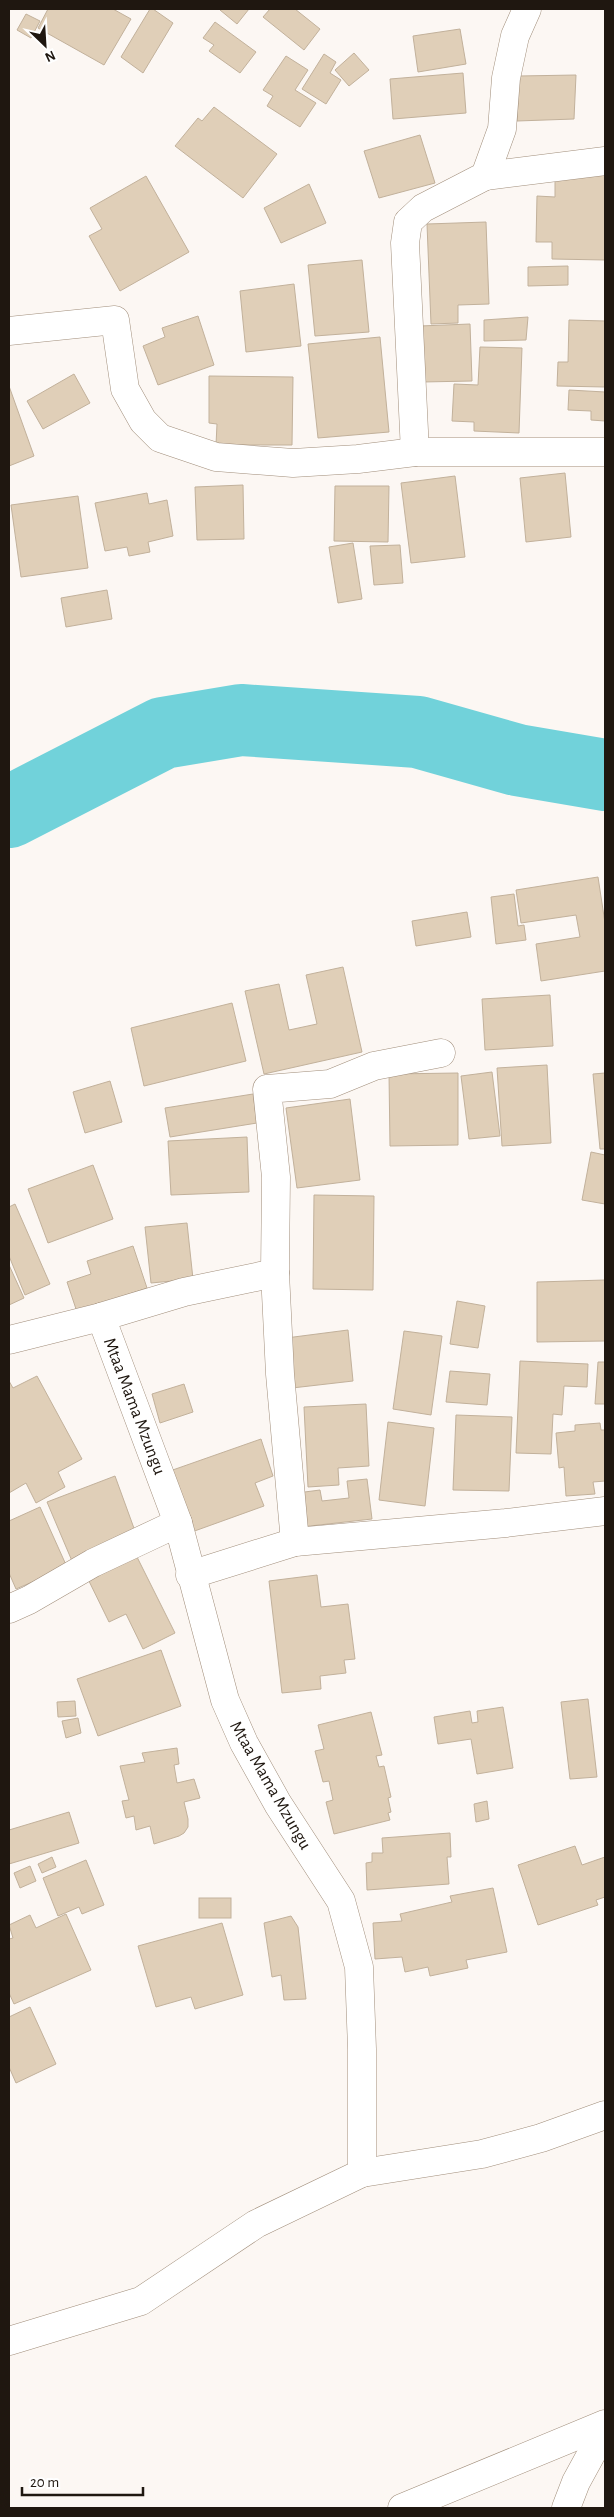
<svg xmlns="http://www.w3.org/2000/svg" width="614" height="2517" font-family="'Alegreya Sans',sans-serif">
<rect width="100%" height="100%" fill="#fcf7f3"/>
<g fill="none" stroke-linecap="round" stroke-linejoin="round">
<!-- river -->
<polyline stroke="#71d2da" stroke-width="72" points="9,812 163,733 241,720 418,732 517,760 605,775"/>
</g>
<!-- building -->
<g fill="#e0cfb8" stroke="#c2b19b">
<polygon points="48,9 113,9 131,19 104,65 38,28"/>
<polygon points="150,9 153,9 173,23 143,73 121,57"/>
<polygon points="221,9 249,9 237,24 220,10"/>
<polygon points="270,9 295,9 320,29 304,50 263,17"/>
<polygon points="26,14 40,21 31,38 17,30"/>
<polygon points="215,22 256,52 240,73 209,51 214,45 203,38"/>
<polygon points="460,29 466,64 418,72 413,36"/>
<polygon points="354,53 369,70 349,86 335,70"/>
<polygon points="324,54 336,62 330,73 341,80 326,104 302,89"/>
<polygon points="286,56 308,70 295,90 316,103 300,127 267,106 273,96 263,90"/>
<polygon points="463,73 466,113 393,119 390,79"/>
<polygon points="576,75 574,119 517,121 519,76"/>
<polygon points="214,107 277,154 243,198 175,146 198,118 202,121"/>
<polygon points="420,135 435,183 379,198 364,151"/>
<polygon points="555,173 605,175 605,260 552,259 552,242 536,242 537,196 555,197"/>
<polygon points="146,176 189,252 120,291 89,236 102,229 90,208"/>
<polygon points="309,184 326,223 281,243 264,208"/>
<polygon points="486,222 489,304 458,305 458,323 431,324 427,224"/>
<polygon points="362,260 369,332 315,336 308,265"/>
<polygon points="568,266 568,285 528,286 528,267"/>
<polygon points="294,284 301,346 246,352 240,291"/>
<polygon points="198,316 214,365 158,385 143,346 165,337 162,328"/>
<polygon points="528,317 526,340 484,341 484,320"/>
<polygon points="569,320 605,321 605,387 557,386 558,362 568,362"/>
<polygon points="470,324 472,381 422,382 420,326"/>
<polygon points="380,337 389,432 318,438 308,344"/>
<polygon points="480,347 522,348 519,433 474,431 474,422 452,421 454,384 478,385"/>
<polygon points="74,374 90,403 43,429 27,401"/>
<polygon points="209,376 293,377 292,445 216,445 217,424 209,423"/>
<polygon points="9,386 34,456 9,466"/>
<polygon points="569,390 605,392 605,421 591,420 591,411 568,410"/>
<polygon points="565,473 571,537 526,542 520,478"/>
<polygon points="455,476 465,557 411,563 401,483"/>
<polygon points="243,485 244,539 197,540 195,487"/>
<polygon points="335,486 389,486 388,542 334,541"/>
<polygon points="147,493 149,504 167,500 173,536 148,542 150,552 129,556 127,547 105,551 95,503"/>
<polygon points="78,496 88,568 21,577 11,505"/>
<polygon points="353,543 362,599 338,603 329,547"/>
<polygon points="400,545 403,583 374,585 370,546"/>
<polygon points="107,590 112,619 66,627 61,598"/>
<polygon points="598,877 605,923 605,971 541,981 536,944 580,937 576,915 521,923 516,890"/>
<polygon points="514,894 518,926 524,925 526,940 496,944 491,897"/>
<polygon points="467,912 471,937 416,946 412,921"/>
<polygon points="343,967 362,1052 264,1074 245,991 279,984 289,1030 317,1024 306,975"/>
<polygon points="550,995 553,1046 485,1050 482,999"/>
<polygon points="232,1003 246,1061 144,1086 131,1028"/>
<polygon points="547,1065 551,1143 502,1146 497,1068"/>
<polygon points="492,1072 500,1136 469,1139 461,1076"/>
<polygon points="458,1073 458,1145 390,1146 389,1074"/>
<polygon points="605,1073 605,1149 600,1149 593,1074"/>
<polygon points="110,1081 122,1122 85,1133 73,1092"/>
<polygon points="253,1094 257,1123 170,1137 165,1108"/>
<polygon points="350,1099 360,1180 297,1188 286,1108"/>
<polygon points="247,1137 249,1192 171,1195 168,1141"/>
<polygon points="591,1152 605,1155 605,1204 582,1200"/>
<polygon points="93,1165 113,1219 48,1243 28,1189"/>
<polygon points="314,1195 374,1196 373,1290 313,1289"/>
<polygon points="15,1204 50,1284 25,1295 9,1256 9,1207"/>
<polygon points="187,1223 193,1279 151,1283 145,1227"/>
<polygon points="133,1246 147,1288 77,1312 67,1282 91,1274 87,1261"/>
<polygon points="9,1265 24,1298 9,1305"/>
<polygon points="605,1280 605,1341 537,1342 537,1282"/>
<polygon points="457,1301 485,1306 478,1348 450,1344"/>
<polygon points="348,1330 353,1381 292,1388 286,1338"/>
<polygon points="404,1331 442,1336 431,1415 393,1409"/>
<polygon points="520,1361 588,1364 587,1387 564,1386 562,1415 553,1414 551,1454 516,1453"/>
<polygon points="598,1362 605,1362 605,1404 595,1404"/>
<polygon points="450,1371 490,1374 487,1405 446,1402"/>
<polygon points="37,1376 82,1459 58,1472 65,1487 36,1503 26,1483 9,1493 9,1381 13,1388"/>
<polygon points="184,1384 193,1412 160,1423 152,1394"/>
<polygon points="366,1404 369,1466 338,1468 339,1485 308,1487 304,1407"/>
<polygon points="456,1415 512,1417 509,1491 453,1490"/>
<polygon points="388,1422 434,1428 425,1506 379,1500"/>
<polygon points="600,1423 601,1430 605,1430 605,1481 593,1482 595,1494 566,1496 564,1467 559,1468 556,1433 575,1431 575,1425"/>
<polygon points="261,1439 273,1476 255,1483 264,1506 189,1533 167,1472"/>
<polygon points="115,1476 135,1531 72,1561 47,1502"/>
<polygon points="367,1479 372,1519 301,1527 297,1493 320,1490 322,1501 349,1498 347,1481"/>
<polygon points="40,1507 67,1567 16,1589 9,1573 9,1521"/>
<polygon points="134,1551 175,1633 143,1649 126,1614 109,1622 86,1575"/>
<polygon points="317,1575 321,1607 348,1604 355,1659 344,1660 346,1673 320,1676 321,1689 282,1693 269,1581"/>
<polygon points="161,1650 181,1706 98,1736 77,1679"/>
<polygon points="588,1699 597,1777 570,1779 561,1702"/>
<polygon points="75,1701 76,1716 58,1717 57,1702"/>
<polygon points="503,1707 513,1768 477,1774 471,1739 438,1744 434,1717 470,1711 472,1723 478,1722 477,1711"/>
<polygon points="371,1712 382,1755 376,1756 379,1767 384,1766 391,1797 388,1798 391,1812 388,1813 390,1820 334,1834 326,1802 333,1800 329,1781 323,1782 315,1751 324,1749 318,1725"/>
<polygon points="78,1718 81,1733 66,1738 62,1721"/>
<polygon points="177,1748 179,1764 174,1765 177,1783 194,1779 200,1798 184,1802 188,1819 188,1827 184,1833 179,1836 154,1844 150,1826 136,1830 134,1816 126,1818 122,1801 129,1800 120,1766 145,1762 142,1753"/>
<polygon points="487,1801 489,1819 476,1822 474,1804"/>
<polygon points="69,1812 79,1843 9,1864 9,1830"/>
<polygon points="450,1833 451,1857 447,1857 449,1884 367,1890 366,1863 372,1862 372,1853 383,1853 382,1838"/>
<polygon points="575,1846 582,1865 605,1857 605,1897 596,1900 598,1905 538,1925 518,1865"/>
<polygon points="52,1857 56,1867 42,1873 38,1864"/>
<polygon points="86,1860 104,1905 82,1914 79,1907 58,1916 43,1878"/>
<polygon points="30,1866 36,1881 20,1888 14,1873"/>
<polygon points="493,1888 507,1952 466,1960 468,1968 430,1976 428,1967 405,1972 402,1957 375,1959 373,1923 402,1921 400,1914 452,1902 450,1896"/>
<rect x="199" y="1898" width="32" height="20"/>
<polygon points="66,1914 91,1970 14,2004 9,1993 9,1939 13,1938 9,1925 30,1915 36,1928"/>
<polygon points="291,1916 298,1927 306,1999 284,2000 281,1975 272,1977 264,1923"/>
<polygon points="222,1923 243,1995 195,2009 191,1997 156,2007 138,1946"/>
<polygon points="30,2007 56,2064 16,2083 9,2067 9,2017"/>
</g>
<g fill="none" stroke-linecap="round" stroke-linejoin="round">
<!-- minor casing -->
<g stroke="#a18e7b" stroke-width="29">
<g id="minor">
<polyline points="485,176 605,161"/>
<polyline points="9,331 115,320 125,389 143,421 160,438 216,457 293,463 358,459 415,452 605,452"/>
<polyline points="415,452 405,243 408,222 423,208 485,176 502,129 506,78 515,36 527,9"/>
<polyline points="101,1317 178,1523 225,1700 244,1743 278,1804 341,1901 359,1967 362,2049 362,2173"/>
<polyline points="9,1340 101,1317 184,1292 275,1273"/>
<polyline points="295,1542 280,1374 275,1273 276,1177 267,1089 330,1084 374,1066 441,1053"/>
<polyline points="190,1575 295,1542 506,1523 605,1511"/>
<polyline points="9,1609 29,1600 93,1563 178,1523"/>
<polyline points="9,2341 141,2301 256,2224 362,2173 482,2154 541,2138 605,2115"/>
<polyline points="402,2508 605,2424"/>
<polyline points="566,2508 576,2482 605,2429"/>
</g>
</g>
<!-- minor -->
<use href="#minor" stroke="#fff" stroke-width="28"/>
</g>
<g text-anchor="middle" stroke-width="4.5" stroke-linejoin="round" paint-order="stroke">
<!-- street labels -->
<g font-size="18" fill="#1f1710" stroke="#fff">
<text transform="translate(135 1406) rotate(69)" y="6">Mtaa Mama Mzungu</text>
<text transform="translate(271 1785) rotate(60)" y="6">Mtaa Mama Mzungu</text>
</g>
</g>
<!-- border -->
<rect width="614" height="2517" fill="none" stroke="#1f1710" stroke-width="20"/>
<!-- north arrow -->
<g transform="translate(45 45) rotate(155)" stroke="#ffffff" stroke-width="4" paint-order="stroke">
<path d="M0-4L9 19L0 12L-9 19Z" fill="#1f1710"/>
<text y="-8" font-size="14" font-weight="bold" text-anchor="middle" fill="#1f1710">N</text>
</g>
<!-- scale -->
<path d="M22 2487v8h121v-8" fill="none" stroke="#1f1710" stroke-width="2.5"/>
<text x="30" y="2487" font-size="15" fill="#1f1710" stroke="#ffffff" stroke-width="4" paint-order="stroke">20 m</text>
</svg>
